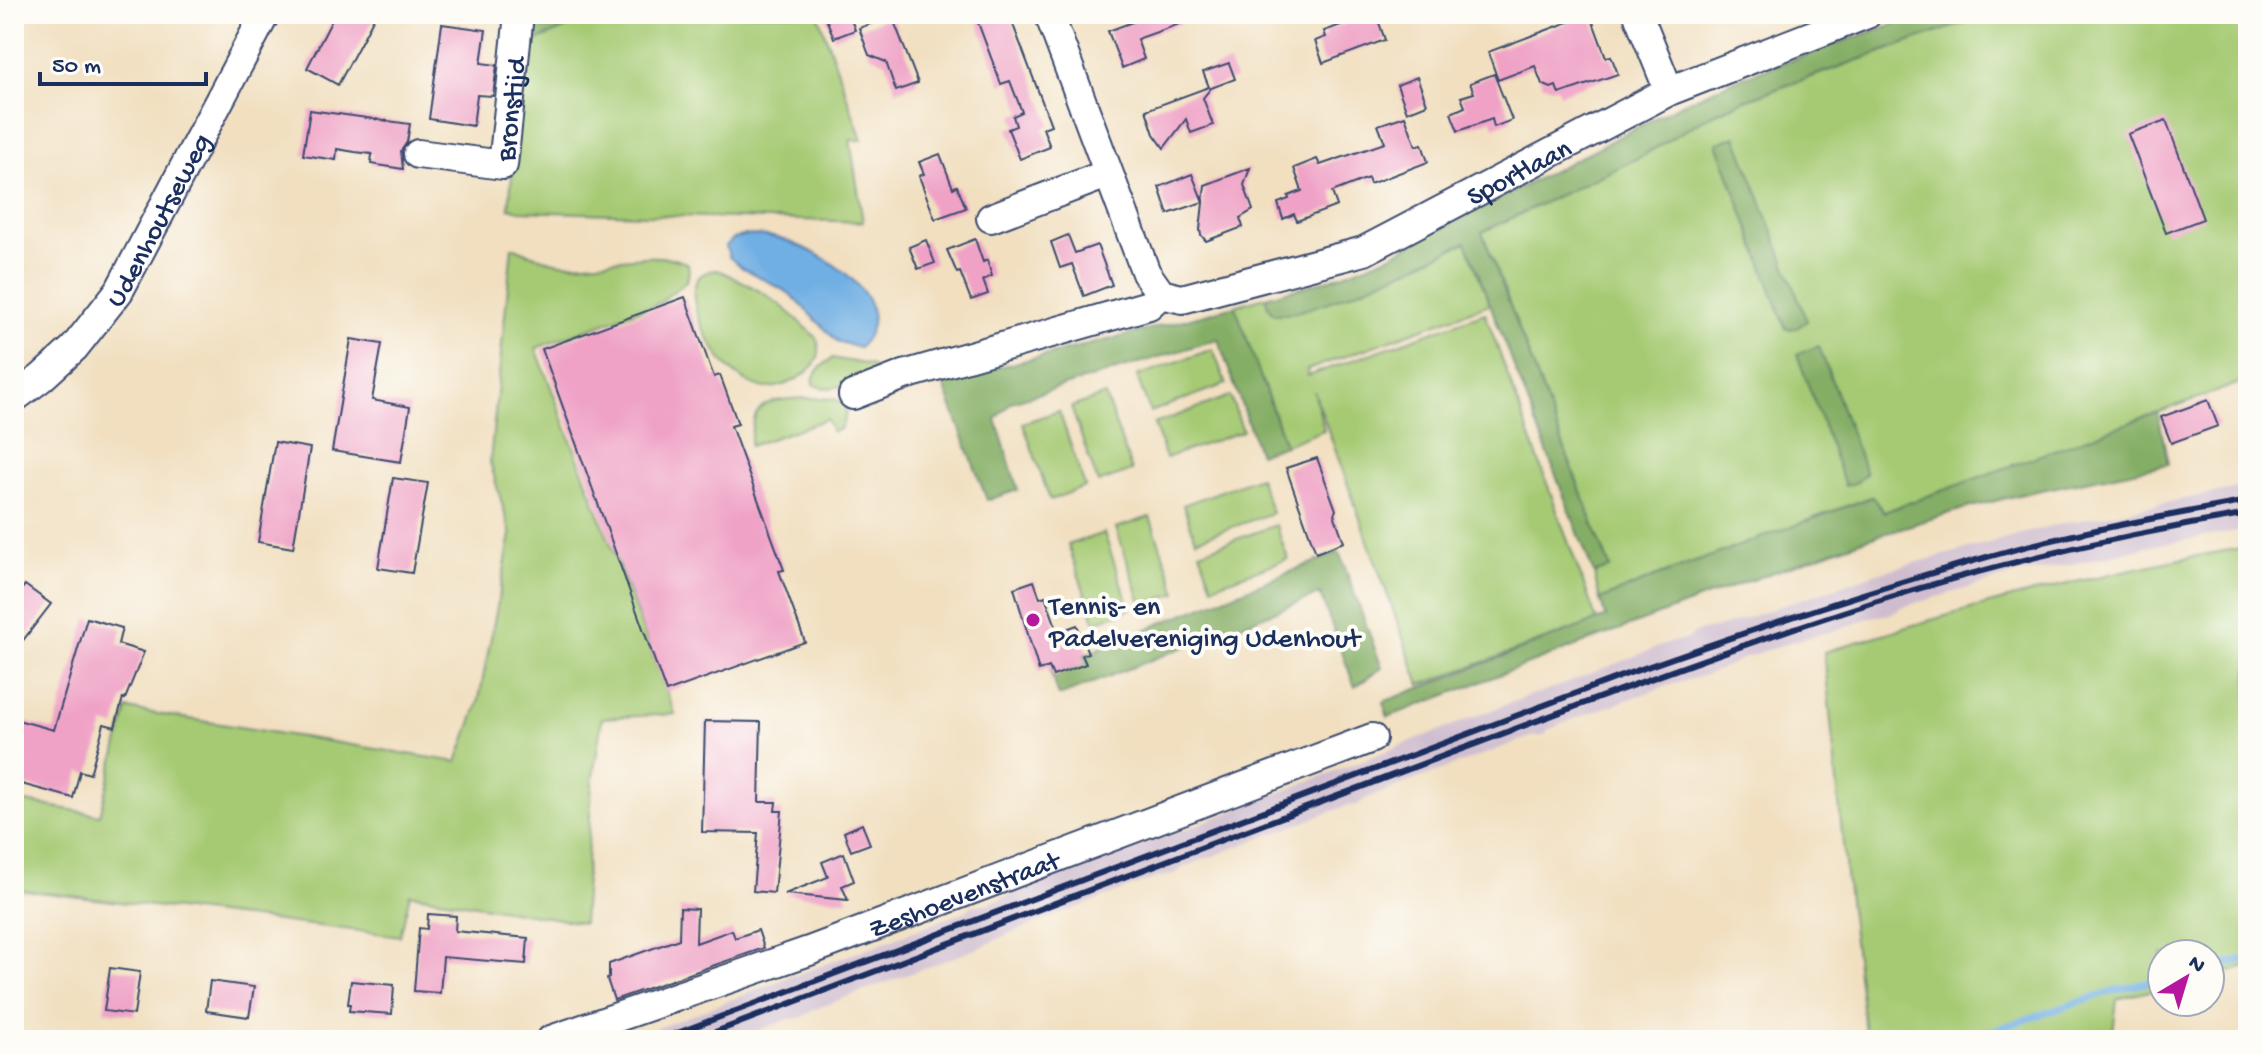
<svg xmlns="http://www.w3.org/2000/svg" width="2262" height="1054" font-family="'Gochi Hand',sans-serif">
<rect width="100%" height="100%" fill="#fdfcf7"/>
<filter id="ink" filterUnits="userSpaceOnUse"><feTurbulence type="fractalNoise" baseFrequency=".0125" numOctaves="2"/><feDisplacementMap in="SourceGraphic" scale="16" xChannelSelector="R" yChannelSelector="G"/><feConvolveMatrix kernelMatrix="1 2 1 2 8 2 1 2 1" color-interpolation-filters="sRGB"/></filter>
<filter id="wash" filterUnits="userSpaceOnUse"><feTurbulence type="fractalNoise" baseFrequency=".006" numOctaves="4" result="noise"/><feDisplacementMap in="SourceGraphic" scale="32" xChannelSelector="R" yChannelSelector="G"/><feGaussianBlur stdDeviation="1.8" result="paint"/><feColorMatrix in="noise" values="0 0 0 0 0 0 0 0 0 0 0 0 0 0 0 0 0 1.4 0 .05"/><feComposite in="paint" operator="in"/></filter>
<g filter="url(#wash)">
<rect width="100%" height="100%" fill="#f1dfc0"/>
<!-- industrial -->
<polygon fill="#cfbdcf" points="2248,486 2248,529 2156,545 2045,570 2021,573 1902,607 1890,614 1871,617 1844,628 1794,641 1744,658 1712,673 1663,687 1571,720 1548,730 1546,734 1542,736 1530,737 1396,787 1365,799 1357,805 1346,806 1184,867 1175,874 1153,879 1008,934 981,947 815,1009 801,1018 789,1019 733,1040 627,1040 782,980 790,975 797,975 966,911 971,906 986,904 1063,875 1153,840 1157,835 1170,834 1186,829 1533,694 1544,692 1671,642 1685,640 1696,632 1718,628 1874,574 2051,526"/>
<!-- green -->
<g fill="#a6ca73" stroke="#607c68" stroke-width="2">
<polygon points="597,14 818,14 862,140 850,140 863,222 520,211 509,208 523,47"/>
<polygon points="1989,14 2248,14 2248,380 1884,512 1871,497 1652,578 1600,600 1594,574 1610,568 1482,232 1640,157 1709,116 1745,100"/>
<path d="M1466 242 1490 304 1307 370 1308 376 1485 313 1597 621 1420 685 1314 391 1324 430 1285 445 1235 306 1265 297C1267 303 1268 310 1274 313 1296 324 1438 255 1466 242Z"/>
<path d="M512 247C528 253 544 261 561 263 599 268 652 246 688 264 693 288 672 287 662 302L536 348 675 714 602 718 592 784 583 923 410 894 400 936 14 889V800L100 815 127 709 457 762 478 704 511 535 490 462Z"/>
<path d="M718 270C752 286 773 296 800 322 806 328 813 333 817 340 829 367 788 388 767 388 761 388 755 385 749 383 740 378 732 372 725 364 708 345 668 272 718 270Z"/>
<polygon points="1213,349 1226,384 1150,412 1137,376"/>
<path d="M832 358 870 365 878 370 876 374C858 379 830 395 813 384 812 372 824 365 832 358Z"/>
<polygon points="1105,395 1132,471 1098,483 1071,407"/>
<polygon points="1230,396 1243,431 1166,458 1154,424"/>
<path d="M803 398C829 399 859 394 840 429L832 432 827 419 750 446C753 402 763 401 803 398Z"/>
<polygon points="1059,411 1085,487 1050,500 1023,423"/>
<polygon points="1259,477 1272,513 1196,540 1183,505"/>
<polygon points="1150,517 1177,593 1142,605 1116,528"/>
<polygon points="1276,525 1288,559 1212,586 1200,552"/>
<polygon points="1104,533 1130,609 1095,622 1068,545"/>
<path d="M2248 547V967L2210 976V954H2162V988L2117 999 2112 1040H1866L1847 884 1824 652C1962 609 2105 570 2248 547Z"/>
</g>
<!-- forest -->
<g fill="#84ae65" stroke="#506e62" stroke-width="2">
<polygon points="528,14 597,14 523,47"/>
<path d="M1922 14H1989L1745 100 1709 116 1640 157 1482 232 1610 568 1594 574 1466 242C1438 255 1296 324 1274 313 1268 310 1267 303 1265 297L1331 279 1389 256 1680 105 1737 79Z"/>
<polygon points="1736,136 1807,321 1797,328 1786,329 1717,143"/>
<polygon points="1235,306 1285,445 1259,454 1218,339 1011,402 996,419 1018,490 987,500 942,381 1128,335"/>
<polygon points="1819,346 1866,474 1857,482 1845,486 1797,354"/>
<polygon points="2158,412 2168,464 2027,493 1963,509 1872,537 1732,587 1388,717 1383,702 1606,617 1600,600 1652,578 1872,497 1884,512"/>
<path d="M1339 552 1382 668 1355 687 1320 594 1059 696 1050 670C1145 627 1243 592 1339 552Z"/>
</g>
<!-- water -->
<path fill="#70afe3" stroke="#466fa0" stroke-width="2" d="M746 235C757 235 767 235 778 238 819 250 906 298 859 348L837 341 789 293 741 267 729 257 726 246 733 239Z"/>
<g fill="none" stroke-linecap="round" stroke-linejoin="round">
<!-- stream -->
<g stroke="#70afe3" stroke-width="7">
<polyline points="2210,968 2248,959"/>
<polyline points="1964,1040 2112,991 2162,979"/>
</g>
</g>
<g id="blocks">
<!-- building -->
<g fill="#efa2c6">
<polygon points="335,14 376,14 338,85 307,68"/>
<polygon points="824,14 849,14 855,30 834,38"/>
<polygon points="994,14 1009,14 1051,125 1043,128 1050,147 1020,159 1008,129 1016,126 1013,116 1022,112 1010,81 1001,84 977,20"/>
<polygon points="1154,14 1199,14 1199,17 1137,39 1144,59 1122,68 1108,31"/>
<polygon points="1371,14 1376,14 1385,40 1323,63 1315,41 1326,37 1324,31"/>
<polygon points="1590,14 1606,57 1611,56 1618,74 1559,94 1556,86 1551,88 1542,84 1535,66 1498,80 1488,52"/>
<polygon points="892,16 918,83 896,91 886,62 869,55 859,28"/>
<polygon points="442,24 486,30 481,63 497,65 493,96 477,95 473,126 429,119"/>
<polygon points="1229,63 1235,79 1211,88 1203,98 1213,125 1191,133 1186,119 1164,148 1154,134 1146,110 1209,87 1203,72"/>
<polygon points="1494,74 1512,120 1494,127 1492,119 1458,131 1451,113 1465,107 1461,97 1474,93 1470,83"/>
<polygon points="1417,77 1427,104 1407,112 1397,85"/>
<polygon points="310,110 410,124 407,142 401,151 403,169 371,164 372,154 355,152 337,149 336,160 303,155"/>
<polygon points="1405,116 1416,146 1422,144 1428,162 1370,184 1368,178 1332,192 1337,206 1297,221 1294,214 1283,219 1278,203 1289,199 1288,196 1302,191 1294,168 1317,159 1320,165 1385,143 1378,125"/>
<polygon points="2166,120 2203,219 2166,233 2128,134"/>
<polygon points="940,154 953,188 957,186 966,208 935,219 919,176 924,174 919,162"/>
<polygon points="1250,168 1244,185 1253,210 1240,218 1243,227 1206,241 1201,235 1200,230 1205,185"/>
<polygon points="1192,174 1203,202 1168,214 1159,187"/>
<polygon points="1068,235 1075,253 1097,245 1112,285 1084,296 1072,264 1060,268 1051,242"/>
<polygon points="975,239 983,262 987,260 992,276 983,280 988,294 971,300 960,272 957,273 947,250"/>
<polygon points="926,240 935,263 918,269 909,247"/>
<polygon points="685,297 714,377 720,375 738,424 731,426 784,570 779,571 805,642 666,692 542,349"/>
<polygon points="351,339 382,344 372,400 410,407 401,462 332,451"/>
<polygon points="2208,400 2218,426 2171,443 2161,417"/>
<polygon points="275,442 310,448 293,548 258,542"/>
<polygon points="1317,458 1336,510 1334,514 1344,542 1316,553 1286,468"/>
<polygon points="393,478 428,483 412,573 378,568"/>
<polygon points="1034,581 1040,598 1045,596 1058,632 1077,625 1088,653 1082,655 1086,664 1053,676 1049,667 1039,671 1014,588"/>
<polygon points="25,585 51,604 14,652 14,599"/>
<polygon points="87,618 122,628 118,644 144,652 125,699 123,698 115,727 104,724 90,774 80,771 73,798 14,782 14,719 54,730"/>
<polygon points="705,721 761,722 759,802 776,802 775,811 782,811 774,893 753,891 758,833 702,832"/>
<polygon points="862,824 870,844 851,851 844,832"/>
<polygon points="844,853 854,881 842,886 848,900 785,894 828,877 822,862"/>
<polygon points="680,908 697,909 696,943 732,930 735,938 758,930 764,948 614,1000 607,979 609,978 609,964 679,939"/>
<polygon points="428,914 456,916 455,931 528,938 526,964 443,957 440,993 414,991 419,928 427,929"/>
<polygon points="110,968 140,972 134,1015 104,1011"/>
<polygon points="210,981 254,987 249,1017 206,1011"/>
<polygon points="351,981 394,985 392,1014 349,1011 350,1004 348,1004"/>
</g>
</g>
</g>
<g filter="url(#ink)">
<use href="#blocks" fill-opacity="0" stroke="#3b496d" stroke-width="2"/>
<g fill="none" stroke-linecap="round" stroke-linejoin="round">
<!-- minor casing -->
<g stroke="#3b496d" stroke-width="32">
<g id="minor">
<path id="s1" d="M1049 14 1146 273 1161 294 1182 299 1364 251 1669 91 1867 14"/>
<polyline points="1638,14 1669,91"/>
<path id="s2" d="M418 154 503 165 519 14"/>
<polyline points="991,218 1107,174"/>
<polyline points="853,395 904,375 1149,305 1161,294"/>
<path id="s3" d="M14 398 41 378 74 348 119 291 265 14"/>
<path id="s4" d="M551 1040 809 951 1372 738"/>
</g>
</g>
<!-- minor -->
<use href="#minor" stroke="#fff" stroke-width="28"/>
<!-- rail -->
<g stroke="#1b2f5e" stroke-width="6">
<path d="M659 1040 1616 678C1748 631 1880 586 2016 549 2092 529 2170 515 2248 501"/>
<path d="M694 1040C946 944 1198 848 1451 753 1590 701 1729 648 1871 603 1994 564 2121 535 2248 514"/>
</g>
</g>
</g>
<!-- markers -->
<circle fill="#b5179e" stroke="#fdfcf7" stroke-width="3" cx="1033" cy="620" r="8"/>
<g text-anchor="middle" stroke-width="8" stroke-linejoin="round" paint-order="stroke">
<!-- street labels -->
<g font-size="28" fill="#1b2f5e" stroke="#fdfcf7">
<text dy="10" stroke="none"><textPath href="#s2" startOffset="142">Bronstijd</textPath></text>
<text dy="10" stroke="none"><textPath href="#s1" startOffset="686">Sportlaan</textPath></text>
<text dy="10" stroke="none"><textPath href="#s3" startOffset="232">Udenhoutseweg</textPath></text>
<text dy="10" stroke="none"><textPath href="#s4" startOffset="438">Zeshoevenstraat</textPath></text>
</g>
<!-- poi labels -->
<g font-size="28" fill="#1b2f5e" stroke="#fdfcf7" text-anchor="start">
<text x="1049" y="614">Tennis- en<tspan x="1049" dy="32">Padelvereniging Udenhout</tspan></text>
</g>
</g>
<!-- margin -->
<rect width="2262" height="1054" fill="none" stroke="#fdfcf7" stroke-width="48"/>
<!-- north arrow -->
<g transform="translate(2186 978) rotate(38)"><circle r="38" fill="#fdfcf7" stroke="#a3aaba" stroke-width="2"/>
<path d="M0-6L14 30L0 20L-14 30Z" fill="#b5179e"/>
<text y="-12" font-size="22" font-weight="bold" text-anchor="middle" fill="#1b2f5e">N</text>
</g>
<!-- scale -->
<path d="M40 72v12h166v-12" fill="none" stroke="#1b2f5e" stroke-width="4"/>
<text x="52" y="72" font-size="24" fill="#1b2f5e" stroke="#fdfcf7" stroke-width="6" paint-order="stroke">50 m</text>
</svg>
